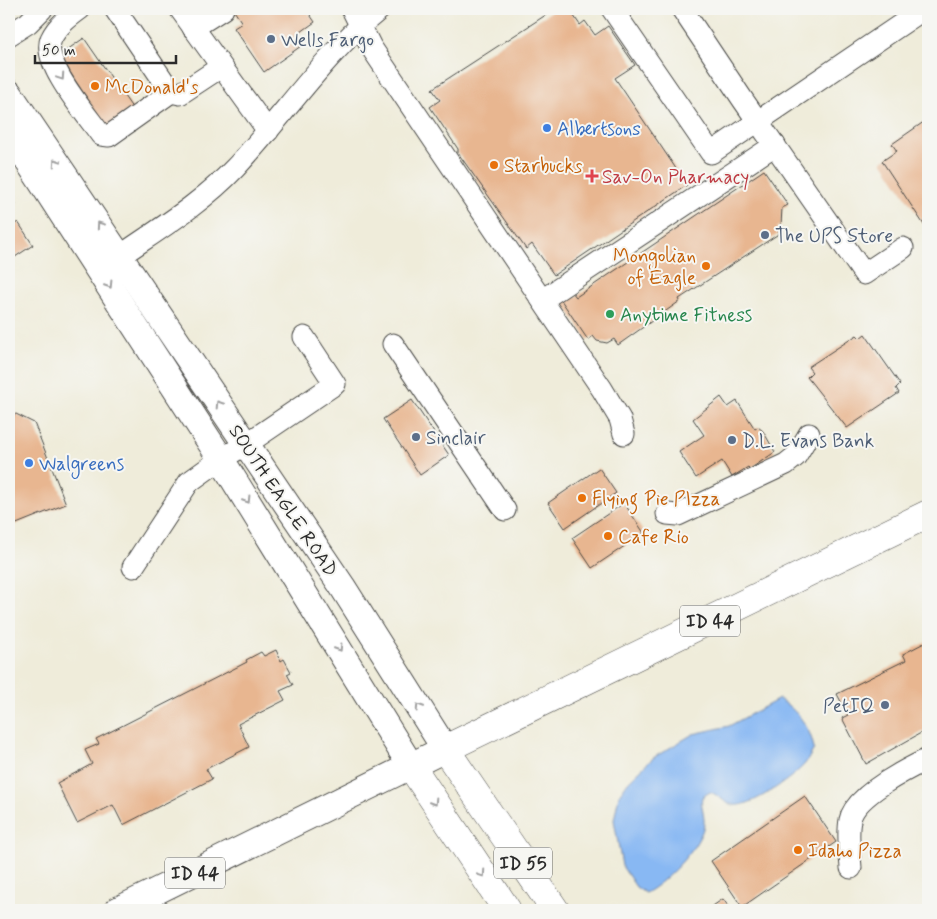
<svg xmlns="http://www.w3.org/2000/svg" width="937" height="919" font-family="Mynerve,sans-serif">
<rect width="100%" height="100%" fill="#f6f6f2"/>
<filter id="ink" filterUnits="userSpaceOnUse"><feTurbulence type="fractalNoise" baseFrequency=".02" numOctaves="2"/><feDisplacementMap in="SourceGraphic" scale="10" xChannelSelector="R" yChannelSelector="G"/><feConvolveMatrix kernelMatrix="1 2 1 2 8 2 1 2 1" color-interpolation-filters="sRGB"/></filter>
<filter id="wash" filterUnits="userSpaceOnUse"><feTurbulence type="fractalNoise" baseFrequency=".0096" numOctaves="4" result="noise"/><feDisplacementMap in="SourceGraphic" scale="20" xChannelSelector="R" yChannelSelector="G"/><feGaussianBlur stdDeviation="1.12" result="paint"/><feColorMatrix in="noise" values="0 0 0 0 0 0 0 0 0 0 0 0 0 0 0 0 0 1.4 0 .05"/><feComposite in="paint" operator="in"/></filter>
<g filter="url(#wash)">
<rect width="100%" height="100%" fill="#efecda"/>
<!-- water -->
<path fill="#88b8f3" stroke="#5a728f" d="M779 699C797 710 811 728 814 749 810 755 807 763 801 768 789 780 750 808 734 805 725 804 719 795 710 792L702 797C700 806 705 814 704 824 702 845 664 884 645 893L636 887 622 866 614 820 619 795 628 782 653 758 693 734 729 726Z"/>
<g id="blocks">
<!-- building -->
<g fill="#e8b690">
<polygon points="233,9 306,9 315,22 298,34 304,44 264,72 234,28 242,23"/>
<polygon points="555,9 569,9 580,25 585,21 595,35 608,26 635,65 615,78 687,185 554,275 532,244 526,249 458,153 458,149 430,107 440,100 432,89"/>
<polygon points="84,38 135,112 105,133 54,59"/>
<polygon points="928,119 928,231 882,161 897,151 892,144"/>
<polygon points="764,170 788,205 782,208 781,225 777,228 780,233 679,299 680,301 618,345 614,339 607,343 597,341 593,336 588,340 561,300 572,292 576,297"/>
<polygon points="9,194 16,205 9,211"/>
<polygon points="18,222 33,245 9,261 9,228"/>
<polygon points="865,334 900,384 896,388 899,393 847,428 807,377 812,372 808,367 857,335 860,338"/>
<polygon points="721,397 728,407 737,401 755,429 758,427 763,431 775,452 750,469 748,467 732,477 722,461 696,478 679,452 704,435 693,419"/>
<polygon points="412,400 449,455 420,475 383,419"/>
<polygon points="16,414 34,423 66,504 9,527 9,417"/>
<polygon points="599,468 616,493 565,528 548,503"/>
<polygon points="624,503 644,533 592,568 572,538"/>
<polygon points="928,641 928,729 866,764 842,718 848,715 837,694 906,660 903,654"/>
<polygon points="276,650 281,661 284,659 291,672 287,674 293,685 280,691 285,700 238,724 249,747 206,769 212,779 123,825 113,805 77,823 57,783 92,764 85,750 99,744 96,739 247,662 246,660 261,652 264,656"/>
<polygon points="805,796 836,842 742,907 711,861"/>
<polygon points="723,899 731,910 707,910"/>
</g>
</g>
</g>
<g filter="url(#ink)">
<use href="#blocks" fill-opacity="0" stroke="#484845" stroke-width="1"/>
<g fill="none" stroke-linecap="round" stroke-linejoin="round">
<!-- minor casing -->
<g stroke="#484845" stroke-width="23">
<g id="minor">
<path d="M80 9C69 17 57 26 51 39 41 63 87 115 101 135L109 136 171 92"/>
<polyline points="115,9 171,92 180,94 221,67"/>
<polyline points="180,9 268,131"/>
<polyline points="352,9 371,47 602,389 620,419 624,434"/>
<polyline points="612,9 711,153 924,9"/>
<polyline points="682,9 743,100 864,274 903,248"/>
<polyline points="193,28 223,9"/>
<polyline points="9,35 28,23 42,9"/>
<path d="M120 256C159 229 202 203 235 168 284 116 324 54 380 9"/>
<polyline points="542,300 775,145"/>
<polyline points="393,344 505,510"/>
<polyline points="667,514 678,515 786,464 796,456 809,434"/>
<polyline points="133,567 189,482 221,459 245,445 335,384 304,337"/>
<path d="M851 868C850 853 847 835 850 820 854 796 907 769 928 759"/>
</g>
</g>
<!-- major casing -->
<g stroke="#484845" stroke-width="28">
<g id="major">
<polyline points="9,93 342,586 445,749 118,910"/>
<polyline points="9,132 221,459 411,766"/>
</g>
</g>
<!-- highway casing -->
<g stroke="#484845" stroke-width="29">
<g id="highway">
<polyline points="411,766 507,910"/>
<polyline points="555,910 445,749 928,514"/>
</g>
</g>
<!-- minor -->
<use href="#minor" stroke="#fff" stroke-width="21"/>
<!-- major -->
<use href="#major" stroke="#fff" stroke-width="26"/>
<!-- highway -->
<use href="#highway" stroke="#fff" stroke-width="28"/>
</g>
<!-- one-way arrows -->
<defs><path id="oneway-chevron" d="M-2-3.5L2.5 0L-2 3.5" fill="none" stroke-width="1.6" stroke-linecap="round" stroke-linejoin="round" transform="scale(1.25)"/></defs>
<g stroke="#a0a0a0">
<use href="#oneway-chevron" transform="translate(61 77) rotate(56)"/>
<use href="#oneway-chevron" transform="translate(56 162) rotate(-124)"/>
<use href="#oneway-chevron" transform="translate(100 225) rotate(-125)"/>
<use href="#oneway-chevron" transform="translate(109 285) rotate(58)"/>
<use href="#oneway-chevron" transform="translate(219 404) rotate(-123)"/>
<use href="#oneway-chevron" transform="translate(247 500) rotate(58)"/>
<use href="#oneway-chevron" transform="translate(339 648) rotate(58)"/>
<use href="#oneway-chevron" transform="translate(419 707) rotate(-122)"/>
<use href="#oneway-chevron" transform="translate(434 802) rotate(57)"/>
<use href="#oneway-chevron" transform="translate(482 874) rotate(56)"/>
</g>
</g>
<!-- markers -->
<g fill="#5c6f8a" stroke="#f6f6f2" stroke-width="2">
<circle cx="271" cy="39" r="5"/>
<circle cx="765" cy="235" r="5"/>
<circle cx="416" cy="437" r="5"/>
<circle cx="732" cy="440" r="5"/>
<circle cx="885" cy="705" r="5"/>
</g>
<g fill="#e8710a" stroke="#f6f6f2" stroke-width="2">
<circle cx="95" cy="86" r="5"/>
<circle cx="494" cy="165" r="5"/>
<circle cx="706" cy="266" r="5"/>
<circle cx="582" cy="498" r="5"/>
<circle cx="608" cy="536" r="5"/>
<circle cx="798" cy="850" r="5"/>
</g>
<g fill="#3f7fe0" stroke="#f6f6f2" stroke-width="2">
<circle cx="547" cy="128" r="5"/>
<circle cx="29" cy="463" r="5"/>
</g>
<path fill="#e0444e" stroke="#f6f6f2" stroke-width="2" d="M589.5 168.5h5v5h5v5h-5v5h-5v-5h-5v-5h5z"/>
<circle fill="#2e9e5b" stroke="#f6f6f2" stroke-width="2" cx="610" cy="314" r="5"/>
<g text-anchor="middle" stroke-width="4" stroke-linejoin="round" paint-order="stroke">
<!-- shield labels -->
<g fill="#f6f6f2" stroke="#686867" stroke-width="1">
<rect x="680" y="605.5" width="60" height="31" rx="4"/>
<rect x="494" y="847.5" width="58" height="31" rx="4"/>
<rect x="165" y="857.5" width="60" height="31" rx="4"/>
</g>
<g font-size="18" font-weight="bold" fill="#2b2b2b">
<text x="710" y="627">ID 44</text>
<text x="523" y="869">ID 55</text>
<text x="195" y="879">ID 44</text>
</g>
<!-- service labels -->
<g font-size="19" fill="#4e5e75" stroke="#f6f6f2" text-anchor="start">
<text x="281" y="46">Wells Fargo</text>
<text x="775" y="242">The UPS Store</text>
<text x="426" y="444">Sinclair</text>
<text x="742" y="447">D.L. Evans Bank</text>
<text x="875" y="712" text-anchor="end">PetIQ</text>
</g>
<!-- food labels -->
<g font-size="19" fill="#c56008" stroke="#f6f6f2" text-anchor="start">
<text x="105" y="93">McDonald's</text>
<text x="504" y="172">Starbucks</text>
<text x="696" y="262" text-anchor="end">Mongolian<tspan x="696" dy="22">of Eagle</tspan></text>
<text x="592" y="505">Flying Pie PIzza</text>
<text x="618" y="543">Cafe Rio</text>
<text x="808" y="857">Idaho Pizza</text>
</g>
<!-- shop labels -->
<g font-size="19" fill="#366cbe" stroke="#f6f6f2" text-anchor="start">
<text x="557" y="135">Albertsons</text>
<text x="39" y="470">Walgreens</text>
</g>
<!-- health labels -->
<g font-size="19" fill="#be3a42" stroke="#f6f6f2" text-anchor="start">
<text x="602" y="183">Sav-On Pharmacy</text>
</g>
<!-- leisure labels -->
<g font-size="19" fill="#27864d" stroke="#f6f6f2" text-anchor="start">
<text x="620" y="321">Anytime Fitness</text>
</g>
<!-- street labels -->
<g font-size="19" fill="#2b2b2b" stroke="#f6f6f2">
<text transform="translate(284 500) rotate(56)" y="7">SOUTH EAGLE ROAD</text>
</g>
</g>
<!-- margin -->
<rect width="937" height="919" fill="none" stroke="#f6f6f2" stroke-width="30"/>
<!-- scale -->
<path d="M35 55v8h141v-8" fill="none" stroke="#2b2b2b" stroke-width="2.5"/>
<text x="42" y="55" font-size="15" fill="#2b2b2b" stroke="#f6f6f2" stroke-width="4" paint-order="stroke">50 m</text>
</svg>
